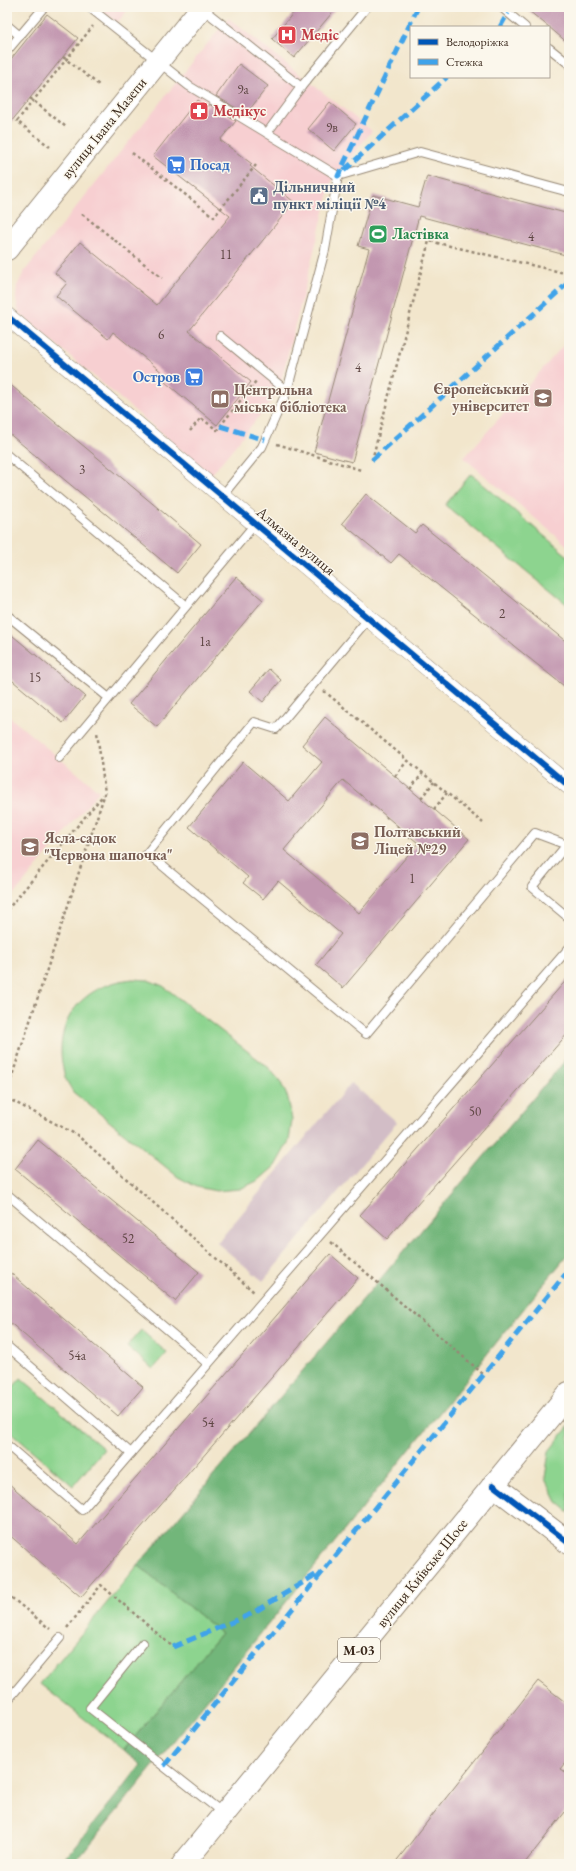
<svg xmlns="http://www.w3.org/2000/svg" width="576" height="1871" font-family="'EB Garamond',serif">
<rect width="100%" height="100%" fill="#fbf7ec"/>
<filter id="ink" filterUnits="userSpaceOnUse"><feTurbulence type="fractalNoise" baseFrequency=".025" numOctaves="2"/><feDisplacementMap in="SourceGraphic" scale="8" xChannelSelector="R" yChannelSelector="G"/><feConvolveMatrix kernelMatrix="1 2 1 2 8 2 1 2 1" color-interpolation-filters="sRGB"/></filter>
<filter id="wash" filterUnits="userSpaceOnUse"><feTurbulence type="fractalNoise" baseFrequency=".012" numOctaves="4" result="noise"/><feDisplacementMap in="SourceGraphic" scale="16" xChannelSelector="R" yChannelSelector="G"/><feGaussianBlur stdDeviation="0.9" result="paint"/><feColorMatrix in="noise" values="0 0 0 0 0 0 0 0 0 0 0 0 0 0 0 0 0 1.4 0 .05"/><feComposite in="paint" operator="in"/></filter>
<g filter="url(#wash)">
<rect width="100%" height="100%" fill="#f2e6cc"/>
<!-- built -->
<g fill="#f7cfd1">
<polygon points="97,7 130,7 117,23"/>
<polygon points="228,18 372,131 332,180 278,393 211,475 19,313 16,299 17,286 24,272"/>
<polygon points="569,339 569,547 464,458"/>
<polygon points="7,715 99,791 7,903"/>
</g>
<!-- industrial -->
<polygon fill="#d2bdc6" points="351,1083 397,1122 263,1281 217,1243"/>
<!-- green -->
<g fill="#8dd48f" stroke="#647f56">
<polygon points="471,474 569,557 569,606 445,505"/>
<path d="M133 979 148 980 163 986 268 1067 280 1081 288 1098 292 1120 289 1141 275 1166 259 1180 240 1189 216 1191 197 1187 178 1177 73 1092C70 1086 65 1080 64 1073 51 1022 82 984 133 979Z"/>
<polygon points="141,1330 167,1353 153,1369 127,1346"/>
<polygon points="21,1378 104,1449 73,1486 7,1429 7,1394"/>
<polygon points="569,1426 569,1512 557,1502 545,1478 549,1451"/>
<polygon points="138,1565 221,1633 124,1750 40,1684"/>
</g>
<!-- forest -->
<polygon fill="#72b67a" stroke="#56704c" points="569,1056 569,1253 74,1864 61,1864 141,1765 124,1750 221,1633 138,1565"/>
<g id="blocks">
<!-- building -->
<g fill="#c297b0" fill-rule="evenodd">
<polygon points="298,7 337,7 294,58 272,39"/>
<polygon points="524,7 569,7 569,44 549,27"/>
<polygon points="47,14 78,38 7,127 7,64"/>
<polygon points="239,64 268,86 246,114 216,96"/>
<polygon points="197,100 207,107 209,104 236,121 220,140 252,164 250,166 294,202 189,331 251,382 217,425 165,382 169,378 113,332 108,339 56,296 67,283 55,273 80,242 157,305 230,216 153,156"/>
<polygon points="330,102 356,124 334,151 308,129"/>
<polygon points="427,176 569,214 569,256 419,216 352,462 314,452 369,249 358,246 373,195 418,207"/>
<polygon points="7,382 201,544 177,573 7,432"/>
<polygon points="366,494 415,533 422,525 569,644 569,690 399,554 391,563 342,523"/>
<polygon points="236,577 263,600 157,727 129,704"/>
<polygon points="7,631 85,696 63,723 7,676"/>
<polygon points="269,669 281,680 263,702 250,691"/>
<path d="M325 717 469 839 343 988 316 965 341 934 278 881 263 899 243 883 248 877 189 827 243 762 289 801 322 762 302 745ZM343 780 418 843 359 913 284 850Z"/>
<polygon points="569,977 569,1032 387,1239 360,1215"/>
<polygon points="38,1140 199,1272 175,1301 15,1169"/>
<polygon points="330,1254 358,1278 81,1597 7,1533 7,1482 78,1544"/>
<polygon points="7,1270 143,1387 118,1416 7,1320"/>
<polygon points="538,1681 569,1705 569,1758 560,1769 569,1775 569,1807 524,1864 394,1864"/>
</g>
</g>
</g>
<g filter="url(#ink)">
<use href="#blocks" fill-opacity="0" stroke="#968875" stroke-width="1"/>
<g fill="none" stroke-linecap="round" stroke-linejoin="round">
<!-- lane casing -->
<g stroke="#968875" stroke-width="10">
<g id="lane">
<polyline points="89,7 189,86 338,176 420,152 569,192"/>
<polyline points="501,7 525,27"/>
<polyline points="203,9 301,87 367,7"/>
<polyline points="7,25 20,36"/>
<polyline points="549,48 569,64"/>
<polyline points="7,51 44,7"/>
<polyline points="267,133 301,87"/>
<polyline points="220,336 287,391"/>
<polyline points="7,455 186,606"/>
<polyline points="222,496 262,447 287,391 325,250 338,176"/>
<polyline points="7,615 109,698"/>
<polyline points="369,618 276,729 254,722 147,853 366,1034 535,833 567,845"/>
<polyline points="59,758 255,524"/>
<polyline points="569,842 532,887 569,918"/>
<polyline points="7,1194 208,1364"/>
<polyline points="7,1346 131,1453 569,948"/>
<polyline points="7,1445 82,1510 131,1453"/>
<polyline points="143,1643 90,1708 224,1814"/>
<polyline points="7,1701 60,1638"/>
</g>
</g>
<!-- street casing -->
<g stroke="#968875" stroke-width="18">
<polyline id="street" points="7,316 569,786"/>
</g>
<!-- secondary casing -->
<g stroke="#968875" stroke-width="24">
<g id="secondary">
<polyline points="7,249 202,7"/>
<polyline points="493,1485 569,1543"/>
</g>
</g>
<!-- highway casing -->
<g stroke="#968875" stroke-width="24">
<polyline id="highway" points="183,1864 569,1393"/>
</g>
<!-- path -->
<g stroke="#968875" stroke-width="2.5" stroke-dasharray="3 3" stroke-linecap="butt">
<polyline points="63,57 99,85"/>
<polyline points="30,98 66,127"/>
<polyline points="50,147 17,121 93,26"/>
<polyline points="132,153 214,217 256,165"/>
<polyline points="82,214 162,278"/>
<polyline points="190,431 201,418 217,430 256,381"/>
<polyline points="277,444 361,470"/>
<polyline points="372,460 429,241 569,274"/>
<polyline points="324,691 483,823"/>
<polyline points="395,776 408,760"/>
<polyline points="410,789 423,773"/>
<polyline points="421,798 434,782"/>
<polyline points="370,805 371,804"/>
<polyline points="434,809 447,793"/>
<polyline points="386,818 387,817"/>
<polyline points="397,827 398,826"/>
<polyline points="409,837 410,837"/>
<polyline points="7,910 105,793 97,732"/>
<polyline points="7,1091 105,793"/>
<polyline points="7,1098 77,1135 254,1292"/>
<polyline points="331,1242 483,1374"/>
<polyline points="7,1594 50,1629"/>
<polyline points="67,1628 101,1585 173,1647"/>
</g>
<!-- lane -->
<use href="#lane" stroke="#fff" stroke-width="8"/>
<!-- street -->
<use href="#street" stroke="#fff" stroke-width="17"/>
<!-- secondary -->
<use href="#secondary" stroke="#fff" stroke-width="22"/>
<!-- highway -->
<use href="#highway" stroke="#fff" stroke-width="22"/>
<!-- quiet -->
<g stroke="#3fa3ea" stroke-width="5" stroke-dasharray="10 5" stroke-linecap="butt">
<polyline points="418,7 338,176 447,77"/>
<polyline points="500,27 508,13"/>
<polyline points="220,426 265,440"/>
<polyline points="372,460 569,282"/>
<polyline points="173,1647 251,1614 317,1574"/>
<polyline points="164,1766 569,1270"/>
</g>
<!-- cycleway casing -->
<g stroke="#fbf7ec" stroke-width="8">
<g id="cycleway">
<polyline points="7,316 569,786"/>
<polyline points="493,1485 569,1543"/>
</g>
</g>
<!-- cycleway -->
<use href="#cycleway" stroke="#0057b8" stroke-width="6"/>
</g>
</g>
<!-- icons -->
<defs>
<g id="hospital-square" transform="scale(1)"><rect x="-9" y="-9" width="18" height="18" rx="4" fill="#e0444e" stroke="#fbf7ec"/><path d="M-5-5h3v3.5h4V-5h3V5h-3V1.5h-4V5h-3Z" fill="#fff"/></g>
<g id="pharmacy-square" transform="scale(1)"><rect x="-9" y="-9" width="18" height="18" rx="4" fill="#e0444e" stroke="#fbf7ec"/><path d="M-2-6h4v4h4v4h-4v4h-4v-4h-4v-4h4Z" fill="#fff"/></g>
<g id="supermarket-square" transform="scale(1)"><rect x="-9" y="-9" width="18" height="18" rx="4" fill="#3f7fe0" stroke="#fbf7ec"/><path d="M-6-5.5h2.5l.6 2H6L4.5 2H-2.5L-4.4-4H-6ZM-1.5 3.2a1.3 1.3 0 1 0 .1 0ZM3 3.2a1.3 1.3 0 1 0 .1 0Z" fill="#fff"/></g>
<g id="civic-square" transform="scale(1)"><rect x="-9" y="-9" width="18" height="18" rx="4" fill="#5c6f8a" stroke="#fbf7ec"/><path d="M-.6-6.5H3V-4.5H.6V-3L4-1V1h2V6H-6V1h2V-1L-.6-3ZM-1.2 2.5V6h2.4V2.5Z" fill="#fff"/></g>
<g id="stadium-square" transform="scale(1)"><rect x="-9" y="-9" width="18" height="18" rx="4" fill="#2e9e5b" stroke="#fbf7ec"/><path d="M0-5a6.5 5 0 1 0 0 10a6.5 5 0 1 0 0-10ZM-3.5-1.8h7v3.6h-7Z" fill="#fff"/></g>
<g id="university-square" transform="scale(1)"><rect x="-9" y="-9" width="18" height="18" rx="4" fill="#8d6e63" stroke="#fbf7ec"/><path d="M0-5L7-2L0 1L-7-2ZM-4 1L0 2.5L4 1V4Q0 6-4 4Z" fill="#fff"/></g>
<g id="library-square" transform="scale(1)"><rect x="-9" y="-9" width="18" height="18" rx="4" fill="#8d6e63" stroke="#fbf7ec"/><path d="M-6-4Q-3-5.5-.7-3.5V5Q-3 3-6 4ZM6-4Q3-5.5 .7-3.5V5Q3 3 6 4Z" fill="#fff"/></g>
<g id="school-square" transform="scale(1)"><rect x="-9" y="-9" width="18" height="18" rx="4" fill="#8d6e63" stroke="#fbf7ec"/><path d="M0-5L7-2L0 1L-7-2ZM-4 1L0 2.5L4 1V4Q0 6-4 4Z" fill="#fff"/></g>
</defs>
<g fill-rule="evenodd">
<use href="#hospital-square" x="287" y="35"/>
<use href="#pharmacy-square" x="199" y="111"/>
<use href="#supermarket-square" x="176" y="165"/>
<use href="#civic-square" x="259" y="196"/>
<use href="#stadium-square" x="378" y="234"/>
<use href="#supermarket-square" x="194" y="377"/>
<use href="#university-square" x="543" y="398"/>
<use href="#library-square" x="220" y="399"/>
<use href="#school-square" x="360" y="841"/>
<use href="#school-square" x="30" y="847"/>
</g>
<g text-anchor="middle" stroke-width="3" stroke-linejoin="round" paint-order="stroke">
<!-- number labels -->
<g font-size="13" fill="#5d4542">
<text x="243" y="94">9а</text>
<text x="332" y="132">9в</text>
<text x="531" y="241">4</text>
<text x="226" y="259">11</text>
<text x="161" y="339">6</text>
<text x="358" y="372">4</text>
<text x="82" y="474">3</text>
<text x="502" y="618">2</text>
<text x="205" y="646">1а</text>
<text x="35" y="682">15</text>
<text x="412" y="883">1</text>
<text x="475" y="1116">50</text>
<text x="128" y="1243">52</text>
<text x="77" y="1360">54а</text>
<text x="208" y="1427">54</text>
</g>
<!-- shield labels -->
<rect fill="#fbf7ec" stroke="#75685c" stroke-width="1" x="338" y="1638" width="42" height="24" rx="3"/>
<g font-size="14" font-weight="bold" fill="#3b2a1e">
<text x="359" y="1655">М-03</text>
</g>
<!-- health labels -->
<g font-size="15" font-weight="bold" fill="#be3a42" stroke="#fbf7ec" text-anchor="start">
<text x="301" y="40">Медіс</text>
<text x="213" y="116">Медікус</text>
</g>
<!-- street labels -->
<g font-size="15" fill="#3b2a1e" stroke="#fbf7ec">
<text transform="translate(104 128) rotate(-51)" y="5">вулиця Івана Мазепи</text>
<text transform="translate(296 541) rotate(40)" y="5">Алмазна вулиця</text>
<text transform="translate(422 1573) rotate(-51)" y="5">вулиця Київське Шосе</text>
</g>
<!-- shop labels -->
<g font-size="15" font-weight="bold" fill="#366cbe" stroke="#fbf7ec" text-anchor="start">
<text x="190" y="170">Посад</text>
<text x="180" y="382" text-anchor="end">Остров</text>
</g>
<!-- service labels -->
<g font-size="15" font-weight="bold" fill="#4e5e75" stroke="#fbf7ec" text-anchor="start">
<text x="273" y="192">Дільничний<tspan x="273" dy="17">пункт міліції №4</tspan></text>
</g>
<!-- leisure labels -->
<g font-size="15" font-weight="bold" fill="#27864d" stroke="#fbf7ec" text-anchor="start">
<text x="392" y="239">Ластівка</text>
</g>
<!-- education labels -->
<g font-size="15" font-weight="bold" fill="#785e54" stroke="#fbf7ec" text-anchor="start">
<text x="529" y="394" text-anchor="end">Європейський<tspan x="529" dy="17">університет</tspan></text>
<text x="234" y="395">Центральна<tspan x="234" dy="17">міська бібліотека</tspan></text>
<text x="374" y="837">Полтавський<tspan x="374" dy="17">Ліцей №29</tspan></text>
<text x="44" y="843">Ясла-садок<tspan x="44" dy="17">"Червона шапочка"</tspan></text>
</g>
</g>
<!-- margin -->
<rect width="576" height="1871" fill="none" stroke="#fbf7ec" stroke-width="24"/>
<!-- legend -->
<rect x="410" y="26" width="140" height="52" fill="#fbf7ec" stroke="#aea59a"/>
<rect x="418" y="39" width="20" height="6" fill="#0057b8" stroke="#aea59a"/>
<text x="446" y="46" font-size="12" fill="#3b2a1e">Велодоріжка</text>
<rect x="418" y="59" width="20" height="6" fill="#3fa3ea" stroke="#aea59a"/>
<text x="446" y="66" font-size="12" fill="#3b2a1e">Стежка</text>
</svg>
